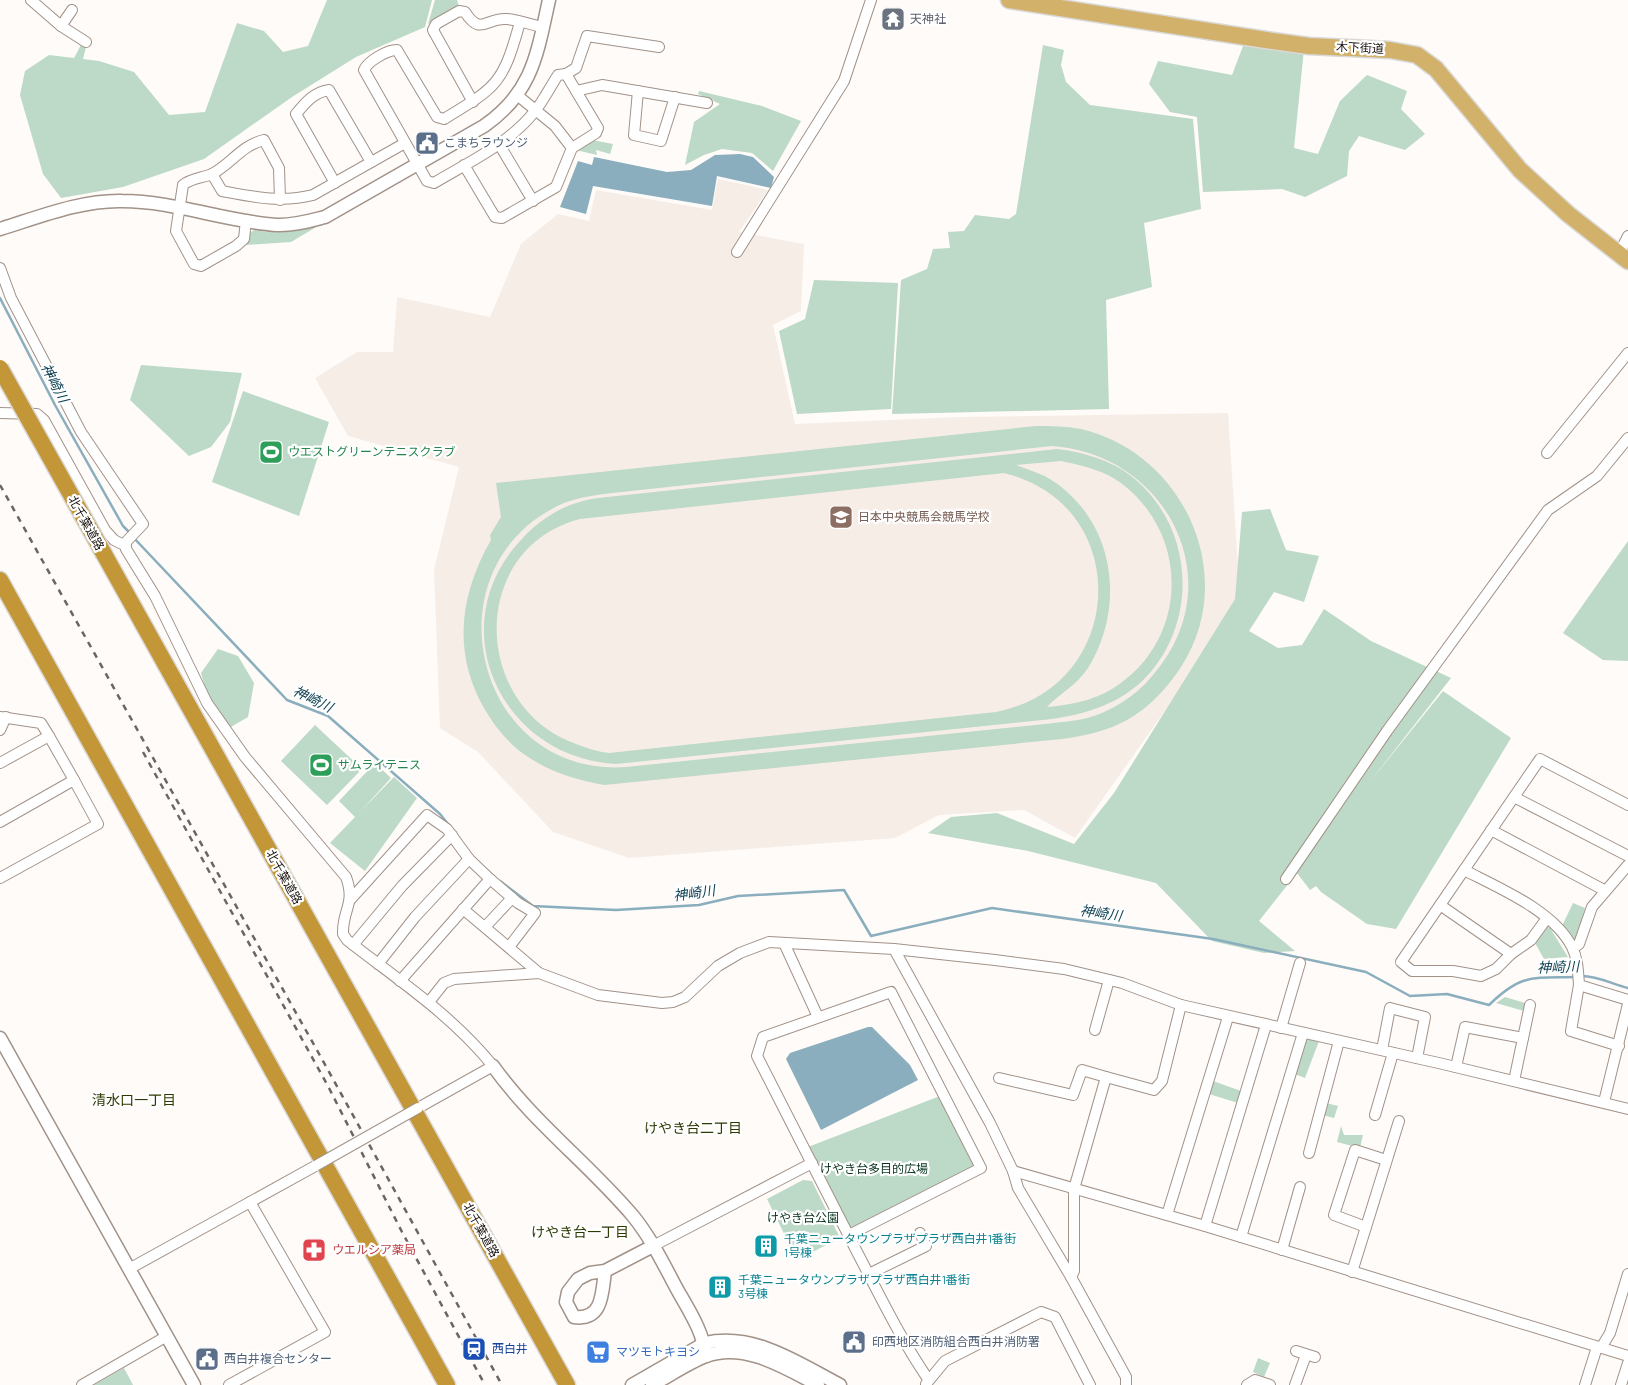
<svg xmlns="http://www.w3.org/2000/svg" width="1628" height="1385" font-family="Barlow,'Noto Sans JP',sans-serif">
<rect width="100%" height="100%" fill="#fefbf9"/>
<!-- built -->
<polygon fill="#f6ede7" points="718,179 768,190 739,232 804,244 801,311 773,325 795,424 961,417 1228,413 1240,596 1227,623 1075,838 1024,810 939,815 895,838 629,858 553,832 478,752 440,728 434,570 459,467 348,436 315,378 357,352 393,352 397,297 490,317 521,244 558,214 589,221 596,190 712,210"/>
<!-- green -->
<g fill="#bdd9c7" fill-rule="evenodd">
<polygon points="327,0 432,0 425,27 356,57 292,97 204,159 123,187 61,198 43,174 20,95 25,71 49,55 74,58 82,43 86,47 83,59 99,61 134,72 169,115 205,112 237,23 264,31 283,52 308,46"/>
<polygon points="435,0 457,0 459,6 428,24"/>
<polygon points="1043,45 1064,50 1061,65 1066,82 1090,105 1193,119 1201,209 1144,223 1152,287 1106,300 1109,409 892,414 901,280 927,269 933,249 950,248 948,232 964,231 975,215 1009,219 1016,214"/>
<polygon points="1243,46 1304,49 1294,148 1318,154 1340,101 1367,75 1407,91 1401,109 1425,134 1405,150 1359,136 1349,151 1347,176 1305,197 1282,189 1203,192 1197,117 1170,112 1149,84 1158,61 1232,75"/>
<polygon points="699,91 762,106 801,121 773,171 752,153 722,149 704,155 685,165 694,122 720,104 698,94"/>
<polygon points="592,140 613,144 610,154 596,150 597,155 576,150"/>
<path d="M318 226 291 242 245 245 249 234 254 230C277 235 296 231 318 226Z"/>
<polygon points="814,280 898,283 891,409 797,414 779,331 805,319"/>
<polygon points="141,365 242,373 230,422 211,447 189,456 130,400"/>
<polygon points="243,391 329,422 299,516 212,482"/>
<path d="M1036 426C1051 426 1066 426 1081 429 1184 453 1240 576 1181 667 1168 687 1149 708 1127 720 1107 731 1085 736 1062 739L604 785C579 780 555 774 533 760 512 748 496 729 484 708 452 652 460 594 491 540L490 535 501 517 496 483ZM1052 446C1165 454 1231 578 1157 670 1142 690 1121 706 1097 715 1080 721 1063 722 1045 724L626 767C474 778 424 564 564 503 580 497 596 495 612 493Z"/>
<path d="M1057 449C1083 452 1111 460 1131 476 1193 524 1200 619 1147 676 1122 703 1087 714 1052 719L616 764C502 758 440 628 520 541 540 518 567 502 598 498ZM1061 461C1079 465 1099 469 1115 479 1191 529 1191 641 1112 689 1092 701 1070 705 1047 707 1059 694 1077 685 1088 668 1124 610 1117 530 1060 486 1047 475 1032 471 1016 465ZM1004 473C1134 504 1128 686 996 712L609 753C598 752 587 748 576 744 471 707 468 548 580 519Z"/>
<polygon points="1270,509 1286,550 1319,556 1304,602 1274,592 1249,631 1278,648 1302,645 1324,609 1371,641 1451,678 1369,783 1443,691 1511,738 1396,929 1367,924 1321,892 1316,886 1310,890 1297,873 1259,921 1295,951 1264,953 1212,941 1156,883 1028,851 928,833 951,817 997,813 1074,844 1114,793 1235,599 1242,512"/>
<polygon points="1628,541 1628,661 1603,660 1563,633"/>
<polygon points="218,649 238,656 254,683 248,717 231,727 209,701 201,673"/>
<polygon points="315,725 362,769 327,805 281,761"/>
<polygon points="375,763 391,778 360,812 394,777 417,798 365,871 330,843 355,817 339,801"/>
<polygon points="1573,903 1585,908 1577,938 1574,941 1570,939 1562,926"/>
<polygon points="1545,926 1550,928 1568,957 1544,959 1534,941"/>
<polygon points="1505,997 1525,1003 1524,1011 1496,1003"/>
<polygon points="1306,1037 1319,1041 1305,1078 1292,1073"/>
<polygon points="1213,1081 1241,1091 1238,1103 1209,1094"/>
<polygon points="940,1096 974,1163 972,1169 854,1229 848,1226 808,1147"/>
<polygon points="1326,1103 1338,1106 1334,1118 1322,1115"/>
<polygon points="1341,1126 1344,1135 1363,1135 1360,1148 1337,1142"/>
<polygon points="803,1180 812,1181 840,1238 797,1260 767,1199"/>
<polygon points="1258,1358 1270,1363 1264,1377 1253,1372"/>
<polygon points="124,1368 133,1385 94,1385"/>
</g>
<!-- water -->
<g fill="#8aaebd">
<polygon points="740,154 753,157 774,177 771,188 717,176 712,206 593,186 586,214 560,207 578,161 592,165 594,157 667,172 691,170 715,155"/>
<polygon points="868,1027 872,1027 910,1065 918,1080 821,1130 786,1059 790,1053"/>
</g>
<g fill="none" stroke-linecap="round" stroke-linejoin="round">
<!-- stream -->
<g stroke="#8aaebd" stroke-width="2.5">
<polyline points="0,298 55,405 123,526 130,533"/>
<polyline points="133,537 287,700 328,716 440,814 448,824"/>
<path d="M500 881 533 906 616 910 699 905 738 896 844 890 871 936 992 908 1213 939 1366 972 1410 996 1447 994 1489 1005C1522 973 1533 978 1576 977"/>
<path d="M1582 976C1598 976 1612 984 1628 988"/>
</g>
<!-- minor casing -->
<g stroke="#a29288" stroke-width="12">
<g id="minor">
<polyline points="31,0 61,26 86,42"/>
<polyline points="61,26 72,10"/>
<polyline points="566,74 576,68 587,36 659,47"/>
<polyline points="576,91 602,85 707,103"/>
<polyline points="638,91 634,135 661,141 675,97"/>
<polyline points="517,95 555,126 572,148"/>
<path d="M473 102 433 30 436 24 459 11 465 12C481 37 486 17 507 19 519 20 531 25 543 27"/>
<polyline points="499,144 533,201"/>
<path d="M464 165 495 217 502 218 556 187 572 148 596 133 598 128 566 74 558 75C550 87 544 100 535 111 509 144 469 162 434 183L427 181 364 70C368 61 387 50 397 50L437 117 444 119C497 87 503 84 520 22"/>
<path d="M212 174 222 191C254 197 281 203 313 195L405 143"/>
<path d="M335 183 296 114C305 103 314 92 329 90L371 162"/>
<path d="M246 220 244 239 236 246 201 266 194 264 176 231 183 185C191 178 202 178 212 174 231 164 242 145 264 140L279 168 280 200"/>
<polyline points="737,252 844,81 871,0"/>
<polyline points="1619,254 1628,236"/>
<path d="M0 268 11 298 81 432 143 524 126 542V549L155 596 207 703 245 757 346 877C356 904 342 910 343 934L347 940C398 980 452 1015 493 1066L418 1108"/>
<polyline points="0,413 37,414 44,420 105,530 114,540 126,546"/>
<polyline points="1547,453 1628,353"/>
<polyline points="0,717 41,723 49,736 0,763"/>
<polyline points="0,730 6,717"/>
<polyline points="49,736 74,780"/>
<polyline points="1514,797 1628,856"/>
<polyline points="0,822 74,780 98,824 0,878"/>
<polyline points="1491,830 1604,890"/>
<path d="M1464 870C1499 888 1554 911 1572 947 1578 959 1578 972 1579 985L1628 1000"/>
<polyline points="1286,879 1387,731 1548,510 1597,476 1628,438"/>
<polyline points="350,900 427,815 447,829 469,859 490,879 518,903 535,913 509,947"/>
<polyline points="1440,905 1511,954"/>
<polyline points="463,909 539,973"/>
<polyline points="1547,918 1531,940 1511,954 1496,969 1481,976 1453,971 1412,971 1401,962 1540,759 1628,805"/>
<polyline points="485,927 512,898"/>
<polyline points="784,943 818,1017"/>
<polyline points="353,945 402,886 452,835"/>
<polyline points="1573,948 1579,944 1592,907 1628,865"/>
<polyline points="894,949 990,1123 1013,1171 1018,1188 1071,1277 1126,1377 1126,1385"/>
<polyline points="378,964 415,917 469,859"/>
<polyline points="400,981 490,879"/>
<polyline points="1579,985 1571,1031 1619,1046"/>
<polyline points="429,1002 444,983 454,979 539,973 598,995 662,1003 673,1002 685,997 718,966 740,953 769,942 894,949 995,960 1064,969 1122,983 1181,1005 1443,1064 1628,1109"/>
<polyline points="1281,1028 1300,963"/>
<polyline points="1095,1030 1109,980"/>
<polyline points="1382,1050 1390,1008 1425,1017 1417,1058"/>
<polyline points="1456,1067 1465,1027 1523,1038"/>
<polyline points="999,1078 1073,1095 1082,1070 1106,1077"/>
<polyline points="1514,1081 1530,1005"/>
<polyline points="1604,1102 1628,1004"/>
<polyline points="1375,1115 1393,1053"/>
<polyline points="1309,1153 1339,1041"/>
<polyline points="1013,1171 1205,1226 1628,1356"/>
<polyline points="1167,1215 1228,1017"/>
<polyline points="1205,1226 1266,1025"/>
<polyline points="1366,1227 1334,1215 1355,1150 1386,1160"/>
<path d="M849 1235 981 1168 891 992 763 1037 757 1056C790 1121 823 1185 856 1250 879 1294 900 1338 928 1379"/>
<polyline points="1241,1237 1303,1033"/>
<polyline points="653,1246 812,1163"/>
<polyline points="1282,1250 1300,1187"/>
<polyline points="129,1269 317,1165"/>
<polyline points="1352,1272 1399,1121"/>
<polyline points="869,1274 926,1246 920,1233"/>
<polyline points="1071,1277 1074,1271 1074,1189 1106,1077 1154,1090 1162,1081 1181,1005"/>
<polyline points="1601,1348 1610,1333 1628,1274"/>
<polyline points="1296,1351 1315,1357"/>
<polyline points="926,1384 945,1361 1041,1312 1055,1317 1090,1385"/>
<polyline points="82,1385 167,1336"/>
<polyline points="229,1385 325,1332 250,1202"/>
<polyline points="1247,1385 1255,1380 1270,1385"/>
<polyline points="1295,1385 1306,1355"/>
<polyline points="1585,1385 1597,1347"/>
<polyline points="1621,1385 1628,1363"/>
</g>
</g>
<!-- tertiary casing -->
<g stroke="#a29288" stroke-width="15">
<g id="tertiary">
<path d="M0 229C39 217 81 200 122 201 174 201 224 221 276 225 292 226 309 221 325 217L484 126C533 92 537 54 549 0"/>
<polyline points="0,1038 194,1385"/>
<path d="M493 1066C533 1122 589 1164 633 1216 651 1238 664 1265 678 1291 690 1312 703 1332 706 1356"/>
<path d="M605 1271C602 1293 603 1321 574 1317L566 1302 568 1292 578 1279 590 1273 605 1271 653 1246"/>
<path d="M632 1385 705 1343C754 1332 798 1363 840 1385"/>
<path d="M652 1385C669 1376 688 1363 706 1356 745 1342 785 1368 818 1385"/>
</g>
</g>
<!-- primary casing -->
<g stroke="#dad9d8" stroke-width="19">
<polyline id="primary" points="1009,0 1266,40 1309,46 1390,50 1417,55 1436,69 1520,170 1568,214 1628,261"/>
</g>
<!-- trunk casing -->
<g stroke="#dad9d8" stroke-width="19">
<g id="trunk">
<polyline points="104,554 567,1385"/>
<polyline points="0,580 447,1385"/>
</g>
</g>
<!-- minor -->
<use href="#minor" stroke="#fff" stroke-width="10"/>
<!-- tertiary -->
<use href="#tertiary" stroke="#fff" stroke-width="12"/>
<!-- primary -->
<use href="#primary" stroke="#d2b16a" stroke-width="16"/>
<!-- trunk -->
<use href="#trunk" stroke="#c39738" stroke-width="16"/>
<!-- rail -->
<g stroke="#6b6663" stroke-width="2.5" stroke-dasharray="6 6" stroke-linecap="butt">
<polyline points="0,485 318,1052 502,1385"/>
<polyline points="143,752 329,1088 402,1232 485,1385"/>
</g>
<!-- minor-bridge casing -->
<g stroke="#a29288" stroke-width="12" stroke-linecap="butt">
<polyline id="minor-bridge" points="317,1165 418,1108"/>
</g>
<!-- trunk-bridge casing -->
<g stroke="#dad9d8" stroke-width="19" stroke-linecap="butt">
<polyline id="trunk-bridge" points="0,368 104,554"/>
</g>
<!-- minor-bridge -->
<use href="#minor-bridge" stroke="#fff" stroke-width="10"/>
<!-- trunk-bridge -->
<use href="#trunk-bridge" stroke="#c39738" stroke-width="16"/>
</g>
<!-- icons -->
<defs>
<g id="temple-square" transform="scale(1.25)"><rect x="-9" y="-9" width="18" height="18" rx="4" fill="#6b7280" stroke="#fff"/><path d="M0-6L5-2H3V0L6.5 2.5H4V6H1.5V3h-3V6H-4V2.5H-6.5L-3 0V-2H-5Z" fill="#fff"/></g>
<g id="civic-square" transform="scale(1.25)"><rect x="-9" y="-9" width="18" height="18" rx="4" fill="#5c6f8a" stroke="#fff"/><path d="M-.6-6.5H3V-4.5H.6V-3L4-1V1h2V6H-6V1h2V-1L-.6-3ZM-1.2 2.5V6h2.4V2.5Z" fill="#fff"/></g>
<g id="stadium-square" transform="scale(1.25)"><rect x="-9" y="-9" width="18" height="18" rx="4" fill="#2e9e5b" stroke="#fff"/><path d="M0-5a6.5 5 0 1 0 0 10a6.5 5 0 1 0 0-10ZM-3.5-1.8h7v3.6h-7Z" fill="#fff"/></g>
<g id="university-square" transform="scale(1.25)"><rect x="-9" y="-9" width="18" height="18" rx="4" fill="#8d6e63" stroke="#fff"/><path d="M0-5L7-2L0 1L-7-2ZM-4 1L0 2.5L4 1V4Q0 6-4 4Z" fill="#fff"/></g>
<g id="building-square" transform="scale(1.25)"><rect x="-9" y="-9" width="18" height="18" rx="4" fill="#0f9aa8" stroke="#fff"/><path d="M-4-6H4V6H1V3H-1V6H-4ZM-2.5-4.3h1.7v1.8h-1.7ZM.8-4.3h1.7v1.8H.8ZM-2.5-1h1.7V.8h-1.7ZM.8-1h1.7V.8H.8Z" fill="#fff"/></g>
<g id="pharmacy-square" transform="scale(1.25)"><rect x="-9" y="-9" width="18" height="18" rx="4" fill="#e0444e" stroke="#fff"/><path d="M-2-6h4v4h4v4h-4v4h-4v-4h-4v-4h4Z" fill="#fff"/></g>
<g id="station-square" transform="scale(1.25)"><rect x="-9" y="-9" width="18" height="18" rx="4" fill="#1a4fb4" stroke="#fff"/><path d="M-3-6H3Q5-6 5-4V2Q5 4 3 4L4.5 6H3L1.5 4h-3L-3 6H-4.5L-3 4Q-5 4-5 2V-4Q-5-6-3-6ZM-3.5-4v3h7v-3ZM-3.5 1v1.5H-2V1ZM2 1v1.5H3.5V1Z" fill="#fff"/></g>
<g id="supermarket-square" transform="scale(1.25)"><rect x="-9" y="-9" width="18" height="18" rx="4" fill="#3f7fe0" stroke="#fff"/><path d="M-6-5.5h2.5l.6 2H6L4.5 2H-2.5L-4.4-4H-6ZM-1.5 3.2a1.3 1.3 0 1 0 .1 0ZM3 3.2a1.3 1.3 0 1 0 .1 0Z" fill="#fff"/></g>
</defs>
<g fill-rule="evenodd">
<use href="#temple-square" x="893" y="19"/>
<use href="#civic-square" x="427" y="143"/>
<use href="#stadium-square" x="271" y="452"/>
<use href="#university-square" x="841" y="517"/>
<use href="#stadium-square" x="321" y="765"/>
<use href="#building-square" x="766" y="1246"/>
<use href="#pharmacy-square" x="314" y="1250"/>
<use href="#building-square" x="720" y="1287"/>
<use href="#civic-square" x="854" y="1342"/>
<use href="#station-square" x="474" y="1349"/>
<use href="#supermarket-square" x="598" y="1352"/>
<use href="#civic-square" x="207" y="1359"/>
</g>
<g text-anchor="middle" stroke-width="4.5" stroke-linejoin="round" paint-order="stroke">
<!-- worship labels -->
<g font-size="12" fill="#5b616d" stroke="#fff" text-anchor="start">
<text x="910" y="23">天神社</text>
</g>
<!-- street labels -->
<g font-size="12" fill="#18120e" stroke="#fff">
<text transform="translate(1360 48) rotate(3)" y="4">木下街道</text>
<text transform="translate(86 523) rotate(61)" y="4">北千葉道路</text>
<text transform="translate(284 877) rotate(61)" y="4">北千葉道路</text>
<text transform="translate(481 1230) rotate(61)" y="4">北千葉道路</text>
</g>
<!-- service labels -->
<g font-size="12" fill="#4e5e75" stroke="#fff" text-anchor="start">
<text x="444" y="147">こまちラウンジ</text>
<text x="872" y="1346">印西地区消防組合西白井消防署</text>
<text x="224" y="1363">西白井複合センター</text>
</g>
<!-- leisure labels -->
<g font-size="12" fill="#27864d" stroke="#fff" text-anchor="start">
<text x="288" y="456">ウエストグリーンテニスクラブ</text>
<text x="338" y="769">サムライテニス</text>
</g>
<!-- education labels -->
<g font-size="12" fill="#785e54" stroke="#fff" text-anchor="start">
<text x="858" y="521">日本中央競馬会競馬学校</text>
</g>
<!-- park labels -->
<g font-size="12" fill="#07321e" stroke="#fff">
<text x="874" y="1173">けやき台多目的広場</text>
<text x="803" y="1222">けやき台公園</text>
</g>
<!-- culture labels -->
<g font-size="12" fill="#0d838f" stroke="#fff" text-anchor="start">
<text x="784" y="1243">千葉ニュータウンプラザプラザ西白井1番街<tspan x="784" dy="14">1号棟</tspan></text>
<text x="738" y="1284">千葉ニュータウンプラザプラザ西白井1番街<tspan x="738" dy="14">3号棟</tspan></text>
</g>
<!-- health labels -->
<g font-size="12" fill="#be3a42" stroke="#fff" text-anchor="start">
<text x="332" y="1254">ウエルシア薬局</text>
</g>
<!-- transit labels -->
<g font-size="12" fill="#164399" stroke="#fff" text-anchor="start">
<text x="492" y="1353">西白井</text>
</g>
<!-- shop labels -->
<g font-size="12" fill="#366cbe" stroke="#fff" text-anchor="start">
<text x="616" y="1356">マツモトキヨシ</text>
</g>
<!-- water labels -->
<g font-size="14" font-style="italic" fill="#0c3f51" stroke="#fff">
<text transform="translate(55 383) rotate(62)" y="5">神崎川</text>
<text transform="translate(313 699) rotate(26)" y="5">神崎川</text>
<text transform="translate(694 893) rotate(-8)" y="5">神崎川</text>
<text transform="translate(1101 913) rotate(8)" y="5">神崎川</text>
<text transform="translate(1558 967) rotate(-2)" y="5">神崎川</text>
</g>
<!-- neighbourhood labels -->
<g font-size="14" fill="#2c3900" stroke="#fff">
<text x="134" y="1105">清水口一丁目</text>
<text x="693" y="1133">けやき台二丁目</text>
<text x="580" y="1237">けやき台一丁目</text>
</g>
</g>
</svg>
